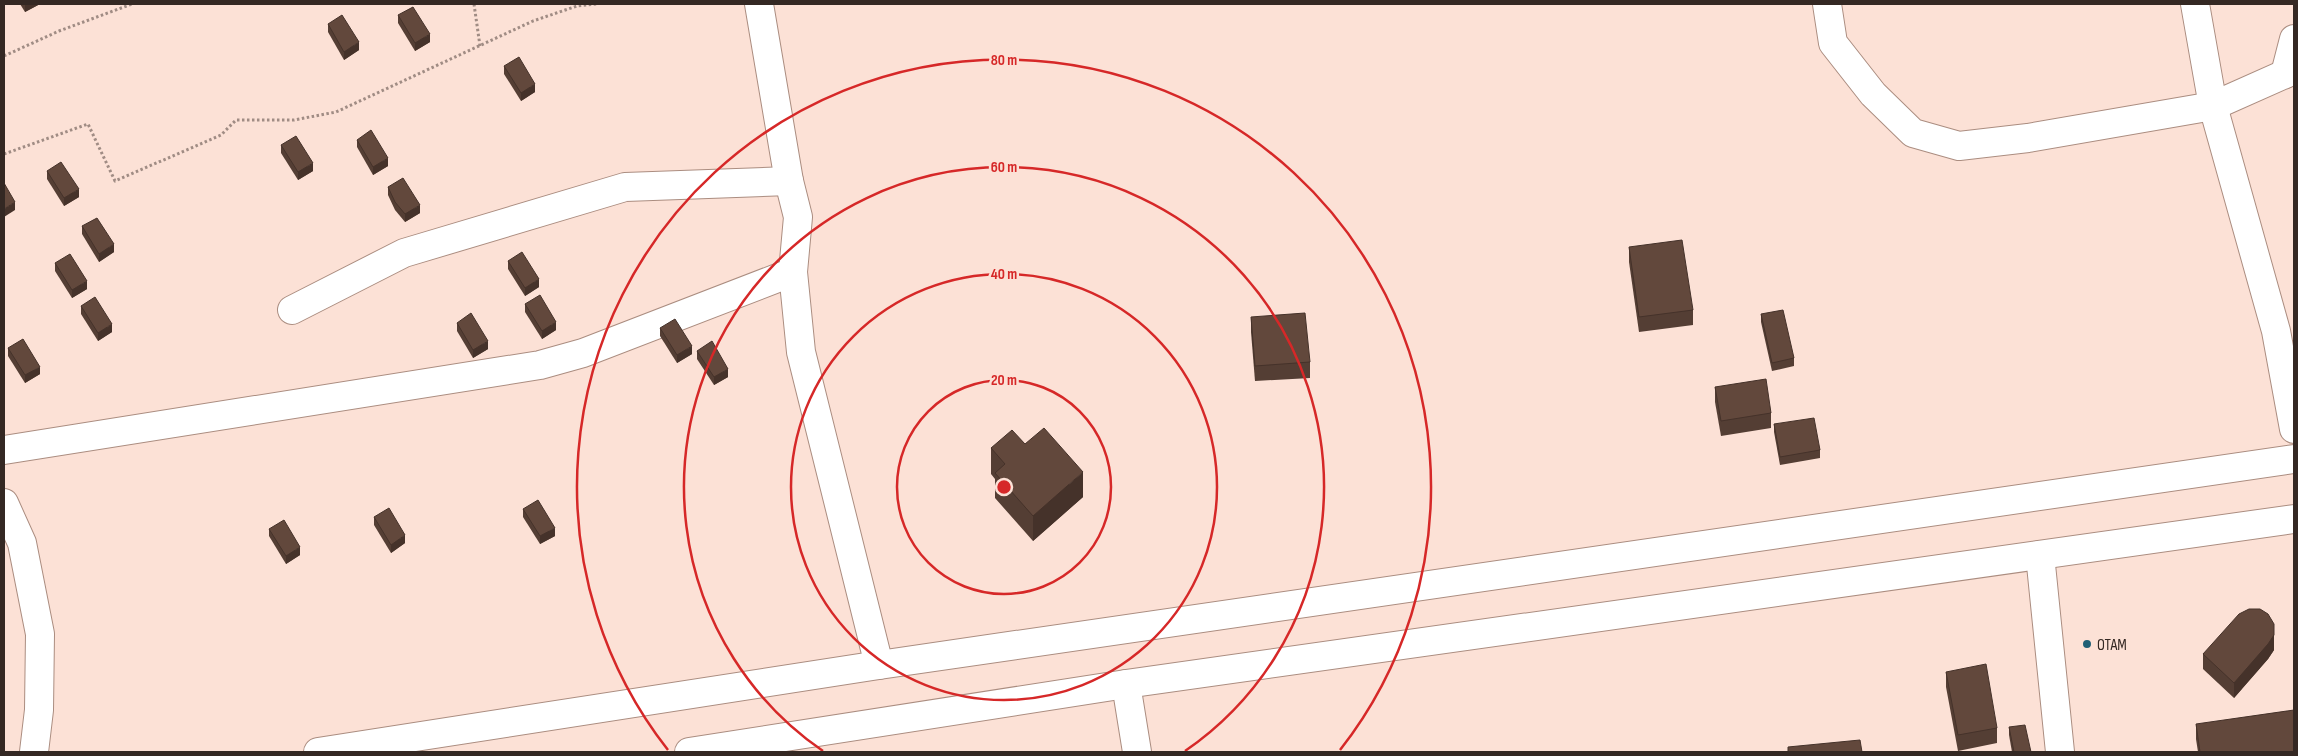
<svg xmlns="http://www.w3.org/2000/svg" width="2298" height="756" font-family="'Sofia Sans Condensed',sans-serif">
<rect width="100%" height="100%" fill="#fce1d6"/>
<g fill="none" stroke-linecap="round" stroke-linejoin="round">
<!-- minor casing -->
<g stroke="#ab8d80" stroke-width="30">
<g id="minor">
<polyline points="759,4 789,181 798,217 793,272 801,352 879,665"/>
<polyline points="1827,4 1833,43 1873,94 1913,133 1959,146 2028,138 2213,106 2294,70"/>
<polyline points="2195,4 2213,106 2276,331 2294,429"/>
<polyline points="2285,74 2294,39"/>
<polyline points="292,310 404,253 625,187 789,181"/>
<polyline points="4,450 540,365 583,353 793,272"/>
<polyline points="4,503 22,543 40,634 39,710 34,752"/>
<polyline points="2040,555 2060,752"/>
<polyline points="1126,684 1137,752"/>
</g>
</g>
<!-- secondary casing -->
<g stroke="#ab8d80" stroke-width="30">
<g id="secondary">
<polyline points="318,752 879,665 2294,459"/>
<polyline points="689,752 1126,684 2294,519"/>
</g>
</g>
<!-- path -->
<g stroke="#a08c84" stroke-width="3" stroke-dasharray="2.5 2.5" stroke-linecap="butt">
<polyline points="474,4 480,46"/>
<polyline points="4,56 59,31 132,4"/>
<polyline points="4,154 88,124 115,181 221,135 236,120 294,120 336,112 533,21 577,6 597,4"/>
</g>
<!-- minor -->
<use href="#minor" stroke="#fff" stroke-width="28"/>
<!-- secondary -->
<use href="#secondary" stroke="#fff" stroke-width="28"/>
</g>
<!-- wall -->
<g fill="#543e34">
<polygon points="20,4 40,4 25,12"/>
<polygon points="398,15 430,42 415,51 398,23"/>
<polygon points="328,24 359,50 344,60 328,32"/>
<polygon points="504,66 535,92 521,101 504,74"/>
<polygon points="357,140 388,166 373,175 357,147"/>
<polygon points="281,145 313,171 298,180 281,153"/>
<polygon points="47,171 79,197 64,206 47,179"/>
<polygon points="388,187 420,213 405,222 395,210 388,195"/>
<polygon points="82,226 114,252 99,262 82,234"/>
<polygon points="1629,247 1693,310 1693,325 1639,332 1629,262"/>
<polygon points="508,261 539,287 525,296 508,269"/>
<polygon points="55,263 87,289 72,298 55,271"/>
<polygon points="525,304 556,330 542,339 525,312"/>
<polygon points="81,306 112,332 98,341 81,314"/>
<polygon points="1761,314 1794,358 1794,366 1772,371 1761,322"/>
<polygon points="1251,317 1310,362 1310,378 1255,381 1251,332"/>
<polygon points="457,323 488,349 473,358 457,331"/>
<polygon points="660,328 692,354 677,363 660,336"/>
<polygon points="8,348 40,374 25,383 8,356"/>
<polygon points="697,351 728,377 714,385 697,359"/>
<polygon points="1715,387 1771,413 1771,428 1721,436 1715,402"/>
<polygon points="1774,424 1820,450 1820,458 1780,465 1774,432"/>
<polygon points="1025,444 1083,497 1033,541 995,498 995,479 991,474 991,448"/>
<polygon points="523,509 555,536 540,544 523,517"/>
<polygon points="374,517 405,543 391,553 374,525"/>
<polygon points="269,529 300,555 286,564 269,536"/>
<polygon points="2274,650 2268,659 2234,698 2203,669 2203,654"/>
<polygon points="1946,672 1997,728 1997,743 1958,751 1946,687"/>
<polygon points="2196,724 2294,752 2198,752 2196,739"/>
<polygon points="2009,727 2031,752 2012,752 2009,735"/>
</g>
<!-- shaded-wall -->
<g fill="#45322a">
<polygon points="25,4 40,4 25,12"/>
<polygon points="430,34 430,42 415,51 415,43"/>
<polygon points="359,42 359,50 344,60 344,52"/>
<polygon points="535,84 535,92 521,101 521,93"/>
<polygon points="388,158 388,166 373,175 373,167"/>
<polygon points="313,163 313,171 298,180 298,172"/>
<polygon points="79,189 79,197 64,206 64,198"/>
<polygon points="15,202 15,210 4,217 4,209"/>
<polygon points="420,205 420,213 405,222 405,214"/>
<polygon points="114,244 114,252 99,262 99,254"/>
<polygon points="539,279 539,287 525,296 525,288"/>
<polygon points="87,281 87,289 72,298 72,290"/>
<polygon points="556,322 556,330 542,339 542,331"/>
<polygon points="112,324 112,332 98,341 98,333"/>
<polygon points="488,341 488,349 473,358 473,350"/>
<polygon points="692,346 692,354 677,363 677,355"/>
<polygon points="40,367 40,374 25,383 25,375"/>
<polygon points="728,369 728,377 714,385 714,377"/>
<polygon points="1083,472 1083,497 1033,541 1033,516"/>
<polygon points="555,528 555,536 540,544 540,536"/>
<polygon points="405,535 405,543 391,553 391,545"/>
<polygon points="300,547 300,555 286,564 286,556"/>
<polygon points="2274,624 2274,650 2268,659 2234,698 2234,683"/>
</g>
<!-- building -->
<g fill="#62483c" stroke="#45322a">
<polygon points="413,7 430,34 415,43 398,15"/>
<polygon points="342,15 359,42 344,52 328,24"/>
<polygon points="519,57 535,84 521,93 504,66"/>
<polygon points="371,130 388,158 373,167 357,140"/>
<polygon points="296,136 313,163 298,172 281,145"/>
<polygon points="61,162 79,189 64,198 47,171"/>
<polygon points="403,178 420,205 405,214 395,202 388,187"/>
<polygon points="4,183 15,202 4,209"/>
<polygon points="97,218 114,244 99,254 82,226"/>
<polygon points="1682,240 1693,310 1639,317 1629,247"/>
<polygon points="522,252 539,279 525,288 508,261"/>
<polygon points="70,254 87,281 72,290 55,263"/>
<polygon points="540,295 556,322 542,331 525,304"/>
<polygon points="95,297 112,324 98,333 81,306"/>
<polygon points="1783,310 1794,358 1772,363 1761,314"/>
<polygon points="471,313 488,341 473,350 457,323"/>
<polygon points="1305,313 1310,362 1255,366 1251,317"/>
<polygon points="675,319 692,346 677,355 660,328"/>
<polygon points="23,339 40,367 25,375 8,348"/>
<polygon points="712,341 728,369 714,377 697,351"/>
<polygon points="1766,379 1771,413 1721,421 1715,387"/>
<polygon points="1814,418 1820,450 1780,457 1774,424"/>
<polygon points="1044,428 1083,472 1033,516 995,473 1005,464 991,448 1012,430 1025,444"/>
<polygon points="538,500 555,528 540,536 523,509"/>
<polygon points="389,508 405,535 391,545 374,517"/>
<polygon points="284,520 300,547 286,556 269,529"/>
<polygon points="2249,609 2260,609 2268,614 2274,624 2274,635 2268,644 2234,683 2203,654 2239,614"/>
<polygon points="1986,664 1997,728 1958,735 1946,672"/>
<polygon points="2294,710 2294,752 2200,752 2196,724"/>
<polygon points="2025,725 2031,752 2014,752 2009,727"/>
<polygon points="1860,740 1862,752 1788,752 1788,747"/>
</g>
<!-- distance rings -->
<g fill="none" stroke="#d62828" stroke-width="2.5">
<circle cx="1004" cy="487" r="107"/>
<circle cx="1004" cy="487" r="213"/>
<path d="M823 751A320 320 0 1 1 1185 751"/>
<path d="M668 750A427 427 0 1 1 1340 750"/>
</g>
<!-- markers -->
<circle fill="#205f75" stroke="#fce1d6" stroke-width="2" cx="2087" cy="644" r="5"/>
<g text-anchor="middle" stroke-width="5" stroke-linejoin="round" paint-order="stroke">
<!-- poi labels -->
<g font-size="16" fill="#342823" stroke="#fce1d6" text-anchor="start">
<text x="2097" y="650">OTAM</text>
</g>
</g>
<circle cx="1004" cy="487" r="8" fill="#d62828" stroke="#fce1d6" stroke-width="2.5"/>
<g font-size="15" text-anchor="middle" font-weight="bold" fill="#d62828" stroke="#fce1d6" stroke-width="5" stroke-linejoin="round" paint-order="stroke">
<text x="1004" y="65">80 m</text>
<text x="1004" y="172">60 m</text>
<text x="1004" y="279">40 m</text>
<text x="1004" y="385">20 m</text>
</g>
<!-- border -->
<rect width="2298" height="756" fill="none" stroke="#342823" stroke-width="10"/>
</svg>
